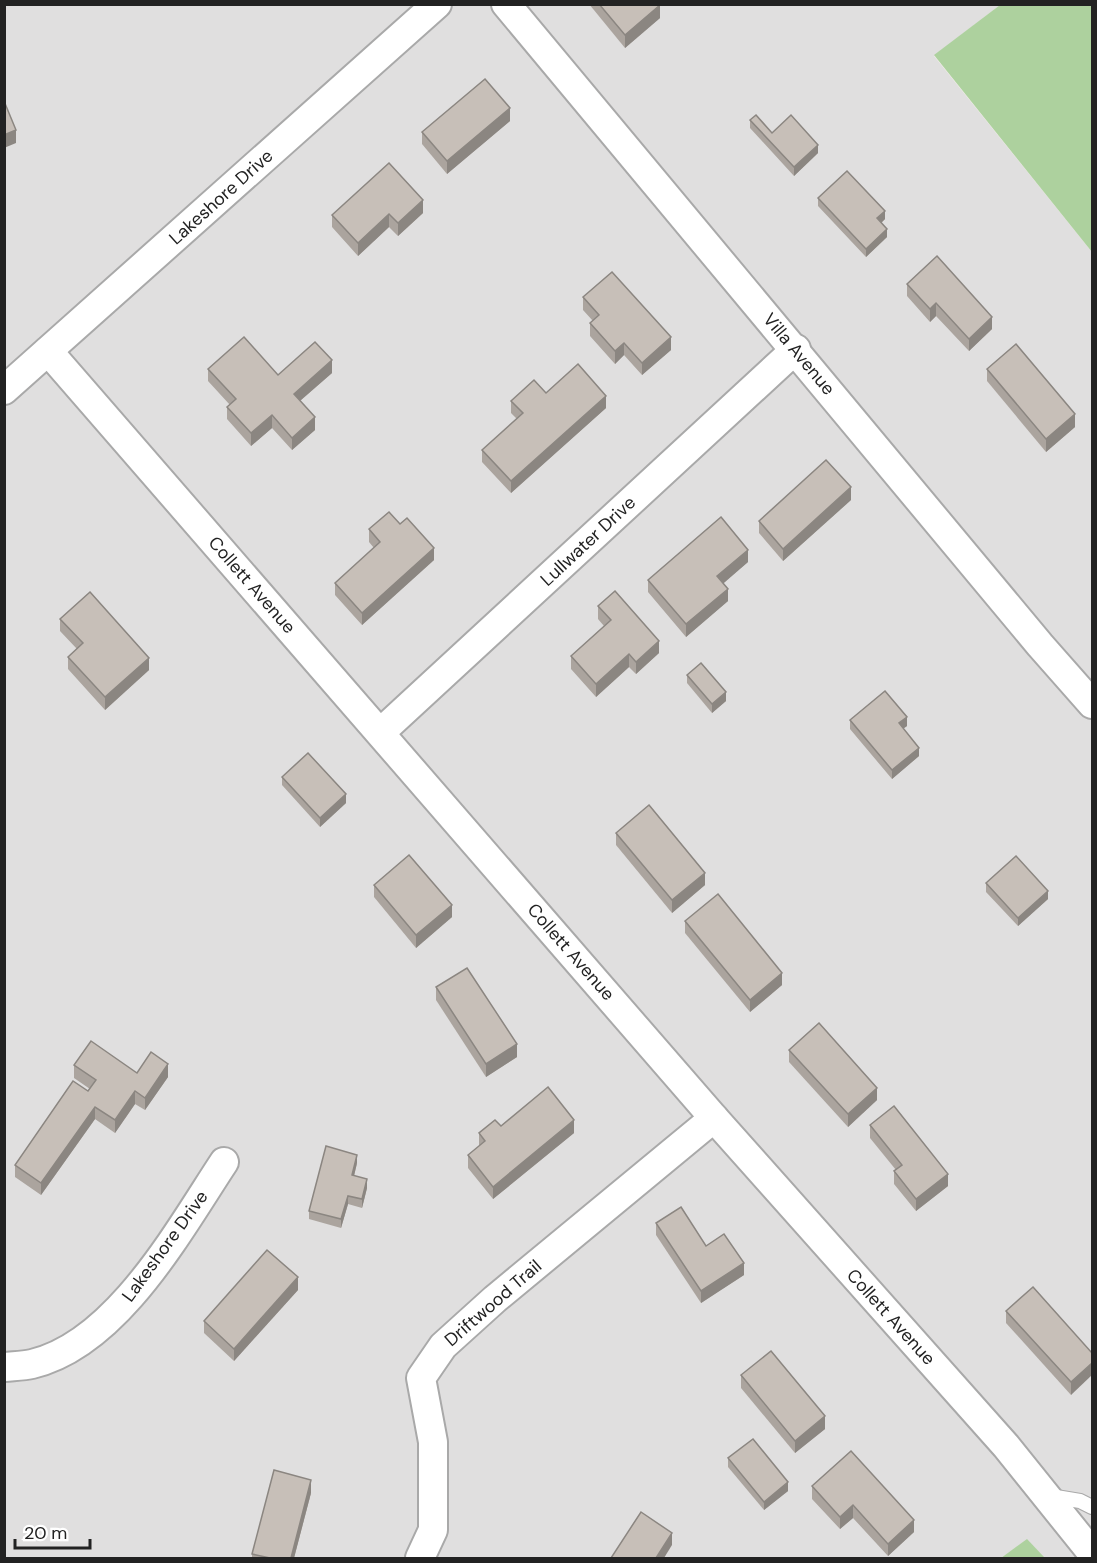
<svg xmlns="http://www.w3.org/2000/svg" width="1097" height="1563" font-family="'DM Sans',sans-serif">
<rect width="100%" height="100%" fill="#f2efe9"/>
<!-- residential -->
<polygon fill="#e0dfdf" points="5,5 1000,5 934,56 1092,252 1092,1558 1045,1558 1027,1540 1001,1558 5,1558"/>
<!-- forest -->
<g fill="#add19e">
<polygon points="1000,5 1092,5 1092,252 934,55"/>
<polygon points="1027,1539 1045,1558 1001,1558"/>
</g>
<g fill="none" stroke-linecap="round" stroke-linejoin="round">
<!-- service casing -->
<g stroke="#a9a9a9" stroke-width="16">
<polyline id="service" points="1050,1496 1080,1501 1092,1507"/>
</g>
<!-- minor casing -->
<g stroke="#a9a9a9" stroke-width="32">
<g id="minor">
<polyline points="506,4 1040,645 1092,704"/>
<polyline points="48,351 714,1118 1006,1446 1092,1553"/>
<polyline points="4,390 437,4"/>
<polyline points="381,732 796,349"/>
<path d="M4 1367C13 1366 23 1366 32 1364 117 1344 179 1230 224 1162"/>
<polyline points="420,1558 433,1530 433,1442 421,1378 443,1346 495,1299 714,1118"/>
</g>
</g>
<!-- service -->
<use href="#service" stroke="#fff" stroke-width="14"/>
<!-- minor -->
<use href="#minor" stroke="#fff" stroke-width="28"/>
</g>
<!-- wall -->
<g fill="#aba49e">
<polygon points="589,4 660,4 660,18 625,48"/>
<polygon points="750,120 772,133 818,153 794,176 750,128"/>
<polygon points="510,121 447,174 422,144 422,132"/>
<polygon points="818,198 885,219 881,223 887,237 866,257 818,206"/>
<polygon points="423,213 398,236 389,227 358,256 332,227 332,215"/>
<polygon points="907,284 992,329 969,351 936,316 930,322 907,296"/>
<polygon points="583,297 671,350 642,375 624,355 615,364 590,336 590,323 593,321 583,310"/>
<polygon points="208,369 278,375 332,373 300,401 315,430 292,450 272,428 251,446 227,419 227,407 230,405 208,381"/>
<polygon points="987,369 1075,427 1046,452 987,381"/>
<polygon points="546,393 606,408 511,493 482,462 482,450 517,419 511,413 511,401"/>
<polygon points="851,500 783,561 759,533 759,521"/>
<polygon points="369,529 434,560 362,625 335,595 335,583 374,548 369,542"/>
<polygon points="748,562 723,583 728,601 686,637 648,592 648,580"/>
<polygon points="598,606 659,653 636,674 629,667 596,697 571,669 571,656 604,626 598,619"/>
<polygon points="60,619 149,670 105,710 68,669 68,657 77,649 60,631"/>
<polygon points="687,675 726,701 712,713 687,683"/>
<polygon points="850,720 907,726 903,728 919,756 892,779 850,729"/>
<polygon points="282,777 346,803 320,827 282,785"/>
<polygon points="616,833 705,885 672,913 616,845"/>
<polygon points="986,883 1048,899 1018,926 986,892"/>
<polygon points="374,885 452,917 416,948 374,897"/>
<polygon points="685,921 782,985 750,1012 685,933"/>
<polygon points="436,987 517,1057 486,1077 436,1000"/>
<polygon points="789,1050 877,1100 848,1127 789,1062"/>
<polygon points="74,1065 168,1077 145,1110 135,1104 115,1133 95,1119 41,1195 15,1177 15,1165 90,1089 74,1078"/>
<polygon points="870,1125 948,1186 916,1211 894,1184 894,1171 896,1170 870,1138"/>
<polygon points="501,1126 574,1133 493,1199 468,1168 468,1155 479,1146 479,1133"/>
<polygon points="357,1163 354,1176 367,1188 362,1208 348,1204 341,1228 309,1219 309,1211"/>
<polygon points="656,1223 706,1246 744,1275 701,1303 656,1235"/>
<polygon points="298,1290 234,1361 204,1333 204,1321"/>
<polygon points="1006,1311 1092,1353 1071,1395 1006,1323"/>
<polygon points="741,1375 825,1429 795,1453 741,1388"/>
<polygon points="728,1458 788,1491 764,1510 728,1467"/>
<polygon points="812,1486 914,1532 888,1556 853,1518 840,1529 812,1499"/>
<polygon points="311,1493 294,1558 252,1558 252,1554"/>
</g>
<!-- shaded-wall -->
<g fill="#8b8681">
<polygon points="660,5 660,18 625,48 625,35"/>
<polygon points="510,108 510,121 447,174 447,161"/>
<polygon points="16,130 16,143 4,148 4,135"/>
<polygon points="818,145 818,153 794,176 794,167"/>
<polygon points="423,200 423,213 398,236 398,223"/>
<polygon points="885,211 885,219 877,227 877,218"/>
<polygon points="389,214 389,227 358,256 358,243"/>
<polygon points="887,229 887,237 866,257 866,249"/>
<polygon points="936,303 936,316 930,322 930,309"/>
<polygon points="992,317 992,329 969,351 969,339"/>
<polygon points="671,337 671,350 642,375 642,363"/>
<polygon points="624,343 624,355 615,364 615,351"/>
<polygon points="332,360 332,373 294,406 294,394"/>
<polygon points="606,396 606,408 511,493 511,481"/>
<polygon points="1075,414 1075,427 1046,452 1046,439"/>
<polygon points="272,415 272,428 251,446 251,433"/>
<polygon points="315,417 315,430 292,450 292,438"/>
<polygon points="851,487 851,500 783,561 783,549"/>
<polygon points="434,548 434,560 362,625 362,613"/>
<polygon points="748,550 748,562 717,589 717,576"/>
<polygon points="728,589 728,601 686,637 686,624"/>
<polygon points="659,641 659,653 636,674 636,662"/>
<polygon points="629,654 629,667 596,697 596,684"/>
<polygon points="149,658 149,670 105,710 105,697"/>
<polygon points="726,692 726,701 712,713 712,704"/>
<polygon points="907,717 907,726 899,732 899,723"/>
<polygon points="919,748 919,756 892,779 892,770"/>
<polygon points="346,794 346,803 320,827 320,818"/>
<polygon points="705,873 705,885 672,913 672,900"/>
<polygon points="1048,891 1048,899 1018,926 1018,918"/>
<polygon points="452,905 452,917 416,948 416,935"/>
<polygon points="782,973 782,985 750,1012 750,1000"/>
<polygon points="517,1044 517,1057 486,1077 486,1064"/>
<polygon points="168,1064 168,1077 145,1110 145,1098"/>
<polygon points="877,1088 877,1100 848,1127 848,1114"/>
<polygon points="135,1091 135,1104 115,1133 115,1120"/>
<polygon points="95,1107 95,1119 41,1195 41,1183"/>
<polygon points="574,1120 574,1133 493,1199 493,1187"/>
<polygon points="357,1155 357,1163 352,1184 352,1175"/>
<polygon points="948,1174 948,1186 916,1211 916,1199"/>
<polygon points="367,1179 367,1188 362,1208 362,1199"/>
<polygon points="348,1196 348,1204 341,1228 341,1219"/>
<polygon points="744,1263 744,1275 701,1303 701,1291"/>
<polygon points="298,1277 298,1290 234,1361 234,1349"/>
<polygon points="1092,1363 1092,1375 1071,1395 1071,1382"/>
<polygon points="825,1416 825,1429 795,1453 795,1441"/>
<polygon points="311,1480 311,1493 294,1558 291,1558"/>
<polygon points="788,1482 788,1491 764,1510 764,1502"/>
<polygon points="853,1505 853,1518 840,1529 840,1517"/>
<polygon points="914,1520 914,1532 888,1556 888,1544"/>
<polygon points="672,1533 672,1545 664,1558 656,1558"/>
</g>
<!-- building -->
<g fill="#c7bfb8" stroke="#8b8681" stroke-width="1.5">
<polygon points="599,4 660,4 660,5 625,35"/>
<polygon points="485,79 510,108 447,161 422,132"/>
<polygon points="4,101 16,130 4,135"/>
<polygon points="756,115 772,133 791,115 818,145 794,167 750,120"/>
<polygon points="389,163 423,200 398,223 389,214 358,243 332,215"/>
<polygon points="847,171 885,211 877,218 887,229 866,249 818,198"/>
<polygon points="937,256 992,317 969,339 936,303 930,309 907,284"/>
<polygon points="612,272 671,337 642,363 624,343 615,351 590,323 599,315 583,297"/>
<polygon points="244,337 278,375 315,342 332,360 294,394 315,417 292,438 272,415 251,433 227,407 236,399 208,369"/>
<polygon points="1016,344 1075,414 1046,439 987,369"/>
<polygon points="578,364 606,396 511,481 482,450 523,413 511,401 534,380 546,393"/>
<polygon points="826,460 851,487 783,549 759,521"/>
<polygon points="389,512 400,524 407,518 434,548 362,613 335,583 380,542 369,529"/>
<polygon points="721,517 748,550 717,576 728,589 686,624 648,580"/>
<polygon points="615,591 659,641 636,662 629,654 596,684 571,656 611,620 598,606"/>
<polygon points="90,592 149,658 105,697 68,657 83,643 60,619"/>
<polygon points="701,663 726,692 712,704 687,675"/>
<polygon points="885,691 907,717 899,723 919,748 892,770 850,720"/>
<polygon points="308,753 346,794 320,818 282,777"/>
<polygon points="649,805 705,873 672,900 616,833"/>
<polygon points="409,855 452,905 416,935 374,885"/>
<polygon points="1016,856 1048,891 1018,918 986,883"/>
<polygon points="718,894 782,973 750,1000 685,921"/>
<polygon points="467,968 517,1044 486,1064 436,987"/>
<polygon points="819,1023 877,1088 848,1114 789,1050"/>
<polygon points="91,1041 137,1073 151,1052 168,1064 145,1098 135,1091 115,1120 95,1107 41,1183 15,1165 73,1081 88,1091 96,1080 74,1065"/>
<polygon points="548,1087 574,1120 493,1187 468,1155 485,1141 479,1133 495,1120 501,1126"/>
<polygon points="894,1106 948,1174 916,1199 894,1171 902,1165 870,1125"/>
<polygon points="326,1146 357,1155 352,1175 367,1179 362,1199 348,1196 341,1219 309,1211"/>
<polygon points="681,1207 706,1246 724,1234 744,1263 701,1291 656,1223"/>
<polygon points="267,1250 298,1277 234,1349 204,1321"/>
<polygon points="1033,1287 1092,1353 1092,1363 1071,1382 1006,1311"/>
<polygon points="771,1351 825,1416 795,1441 741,1375"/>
<polygon points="753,1439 788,1482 764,1502 728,1458"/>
<polygon points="851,1451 914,1520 888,1544 853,1505 840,1517 812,1486"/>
<polygon points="274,1470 311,1480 291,1558 270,1558 252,1554"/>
<polygon points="641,1512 672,1533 656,1558 611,1558"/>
</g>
<g text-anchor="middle" stroke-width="4.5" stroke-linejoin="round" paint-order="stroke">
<!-- street labels -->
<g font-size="18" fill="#222" stroke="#fff">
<text transform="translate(221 197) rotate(-42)" y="6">Lakeshore Drive</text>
<text transform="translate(799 354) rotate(50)" y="6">Villa Avenue</text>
<text transform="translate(588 541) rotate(-43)" y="6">Lullwater Drive</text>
<text transform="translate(252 585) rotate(49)" y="6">Collett Avenue</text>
<text transform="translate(571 952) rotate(49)" y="6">Collett Avenue</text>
<text transform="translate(165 1246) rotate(-54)" y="6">Lakeshore Drive</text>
<text transform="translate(493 1303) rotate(-41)" y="6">Driftwood Trail</text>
<text transform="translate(891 1317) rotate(48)" y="6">Collett Avenue</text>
</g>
</g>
<!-- border -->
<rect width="1097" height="1563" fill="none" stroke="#222222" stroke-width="12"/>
<!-- scale -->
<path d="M15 1539v9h75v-9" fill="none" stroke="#222222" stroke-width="3"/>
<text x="24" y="1539" font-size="18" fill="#222222" stroke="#ffffff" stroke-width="4.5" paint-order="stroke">20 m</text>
</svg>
